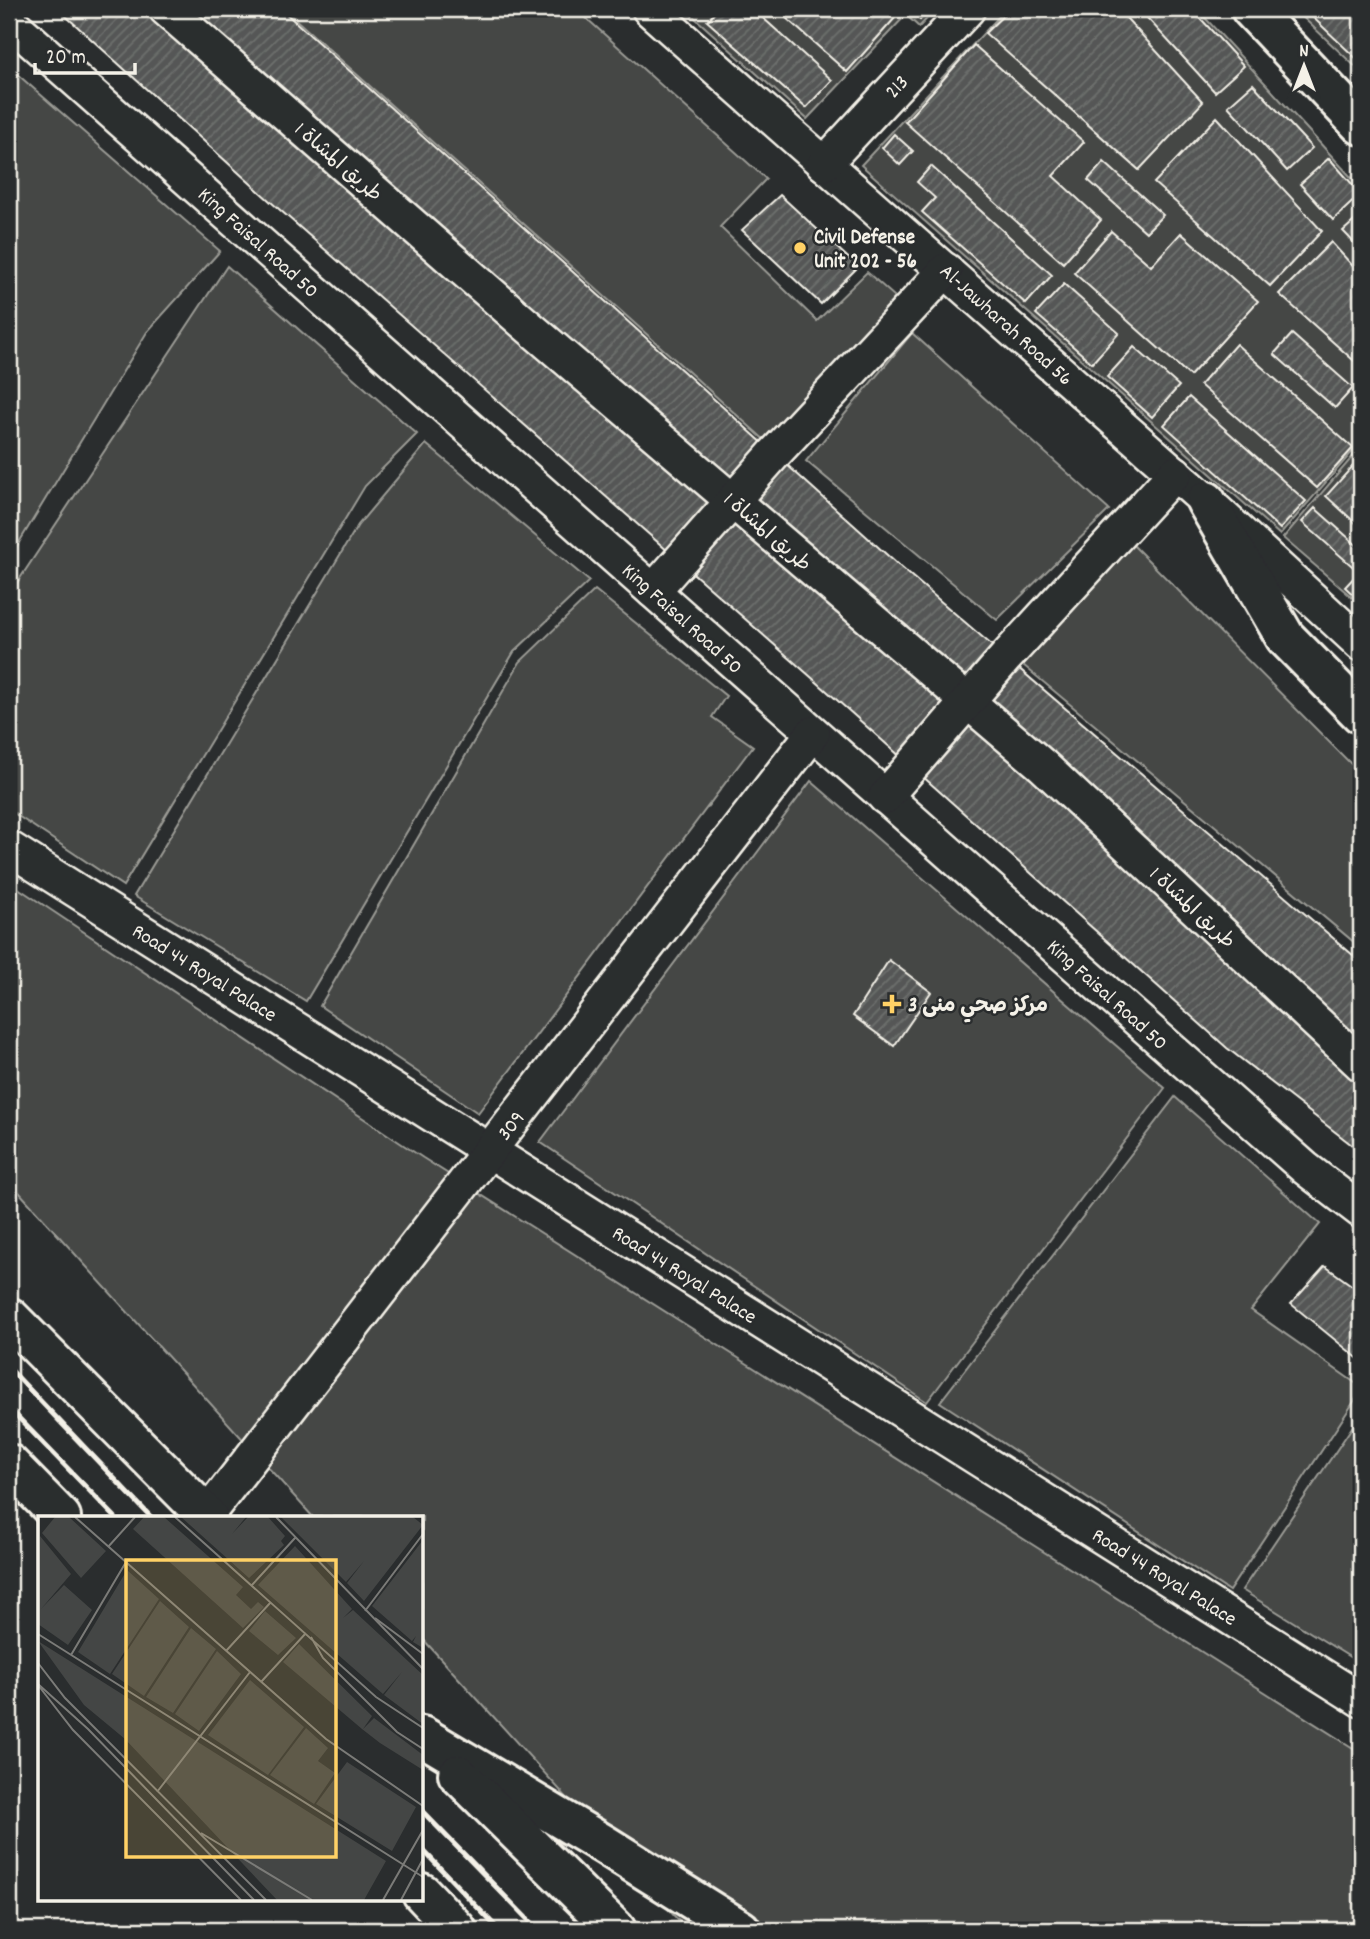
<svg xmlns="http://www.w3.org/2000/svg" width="1370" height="1939" font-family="Dekko,'Playpen Sans Arabic',sans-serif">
<defs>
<pattern id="building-hatch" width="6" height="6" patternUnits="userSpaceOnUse" patternTransform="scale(1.75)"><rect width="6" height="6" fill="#555756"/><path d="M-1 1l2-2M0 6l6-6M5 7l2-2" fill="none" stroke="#6e706e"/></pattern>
</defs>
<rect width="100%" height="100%" fill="#2a2d2e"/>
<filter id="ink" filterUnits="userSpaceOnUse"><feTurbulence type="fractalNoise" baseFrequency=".0143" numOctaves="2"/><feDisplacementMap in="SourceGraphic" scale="14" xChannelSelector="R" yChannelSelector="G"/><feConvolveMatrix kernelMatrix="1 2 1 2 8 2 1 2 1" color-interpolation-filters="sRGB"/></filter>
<g filter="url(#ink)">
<!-- green -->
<g fill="#444645" stroke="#9c9c96" stroke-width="2">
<polygon points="284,9 576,9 766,179 720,227 817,321 867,272 903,304 768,443"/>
<polygon points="685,9 936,9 919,27 906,15 807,119"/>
<polygon points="1006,9 1197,9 1361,188 1361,442 1280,535 861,165"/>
<polygon points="1294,9 1361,9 1361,72"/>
<polygon points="9,67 220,251 147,332 9,559"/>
<polygon points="227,266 417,434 365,486 123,886 9,810 9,595"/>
<polygon points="912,333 1109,510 997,620 806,461"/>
<polygon points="426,444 589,581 514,652 306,1001 134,896 358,525"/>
<polygon points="1361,447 1361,605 1283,538"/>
<polygon points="1133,545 1361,774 1361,948 1023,665"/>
<polygon points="595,590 726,696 712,717 753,746 478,1113 320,1006 520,662"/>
<polygon points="811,781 1165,1088 927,1402 540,1142"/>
<polygon points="9,882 423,1158 1361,1753 1361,1930 687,1930 422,1638 422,1517 313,1517 9,1181"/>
<polygon points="1175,1097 1320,1224 1251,1310 1361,1387 1361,1391 1229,1591 940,1402"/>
<polygon points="1361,1414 1361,1664 1242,1590"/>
</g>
<!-- building -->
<g fill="url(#building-hatch)" stroke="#f4f1e8" stroke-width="2">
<polygon points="58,9 281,9 896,563 1361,962 1361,1152 1227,1048 819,684 271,202"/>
<polygon points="718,9 753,9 832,80 806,108 707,21"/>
<polygon points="776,9 885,9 895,18 847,72"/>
<polygon points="908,9 930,9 920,20"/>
<polygon points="1010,9 1118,9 1203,102 1139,170 985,33"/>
<polygon points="1139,9 1192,9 1244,66 1215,92"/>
<polygon points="1304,9 1361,9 1361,63"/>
<polygon points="974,45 1084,142 1053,176 1101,220 1063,263 905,122"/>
<polygon points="1253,84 1312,148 1287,171 1228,106"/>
<polygon points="1217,117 1322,231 1270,286 1154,183"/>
<polygon points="894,134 913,151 900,165 882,148"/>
<polygon points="1329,158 1361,194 1333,220 1300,184"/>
<polygon points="1104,162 1163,215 1146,232 1088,180"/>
<polygon points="931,166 1052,275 1026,304 922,212 935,198 917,182"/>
<polygon points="780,195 858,267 821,304 742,230"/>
<polygon points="1361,215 1361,250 1343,231"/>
<polygon points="1111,231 1151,266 1181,233 1258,301 1190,376 1074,273"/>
<polygon points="1331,242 1361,275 1361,367 1279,294"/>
<polygon points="1064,284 1119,333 1092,363 1036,314"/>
<polygon points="1292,334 1353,388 1335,408 1274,354"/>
<polygon points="1236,344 1353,448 1317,488 1200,385"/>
<polygon points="1134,347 1179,386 1152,417 1107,377"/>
<polygon points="1189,397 1306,501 1280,529 1164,425"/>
<polygon points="1361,457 1361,528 1326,496"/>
<polygon points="1315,508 1361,549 1361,602 1345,587 1359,572 1302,522"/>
<polygon points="889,960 931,992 894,1046 853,1016"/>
<polygon points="1325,1266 1361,1292 1361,1361 1291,1304"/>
</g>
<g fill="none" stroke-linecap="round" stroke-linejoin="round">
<!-- street casing -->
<g stroke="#f4f1e8" stroke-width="38">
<g id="street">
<polyline points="166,9 522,321 1042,765 1361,1064"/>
<polyline points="649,9 1206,501 1361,644"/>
<polyline points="9,21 1305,1168 1361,1211"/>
<polyline points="824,164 968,9"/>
<polyline points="653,591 775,453 946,270"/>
<polyline points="885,797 1006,657 1175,473"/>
<polyline points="9,848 1361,1700"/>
<polyline points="206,1516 813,733"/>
</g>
</g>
<!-- secondary casing -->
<g stroke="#f4f1e8" stroke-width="44">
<polyline id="secondary" points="1251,9 1361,125"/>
</g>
<!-- primary casing -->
<g stroke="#f4f1e8" stroke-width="44">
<g id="primary">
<polyline points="1206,501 1285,637 1361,714"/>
<polyline points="9,1317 208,1517"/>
<polyline points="9,1464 61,1517"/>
<polyline points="422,1736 605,1845 741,1930"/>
<polyline points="458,1774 616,1930"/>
<polyline points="422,1893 457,1930"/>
</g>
</g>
<!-- street -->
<use href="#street" stroke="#2a2d2e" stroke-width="33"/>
<!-- secondary -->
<use href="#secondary" stroke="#2a2d2e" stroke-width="38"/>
<!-- primary -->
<use href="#primary" stroke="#2a2d2e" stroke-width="38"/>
<!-- rail -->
<g stroke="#f4f1e8" stroke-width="5">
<polyline points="9,1368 151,1517"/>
<polyline points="9,1408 115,1517"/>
<polyline points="422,1811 538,1930"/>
<polyline points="422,1849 499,1930"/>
</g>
</g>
</g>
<!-- markers -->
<g fill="#ffd166" stroke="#2a2d2e" stroke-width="2.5">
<circle cx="800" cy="248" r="7"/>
<path d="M888.5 993.5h7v7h7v7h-7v7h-7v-7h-7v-7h7z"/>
</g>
<g text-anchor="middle" stroke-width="5" stroke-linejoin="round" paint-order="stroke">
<!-- street labels -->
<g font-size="21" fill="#f4f1e8" stroke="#2a2d2e">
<text transform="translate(896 86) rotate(-47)" y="7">213</text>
<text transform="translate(339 161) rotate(41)" y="7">طريق المشاة 1</text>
<text transform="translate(259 242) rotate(42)" y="7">King Faisal Road 50</text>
<text transform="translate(1007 324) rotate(42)" y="7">Al-Jawharah Road 56</text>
<text transform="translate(768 531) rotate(41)" y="7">طريق المشاة 1</text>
<text transform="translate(683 618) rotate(42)" y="7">King Faisal Road 50</text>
<text transform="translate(1193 907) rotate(43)" y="7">طريق المشاة 1</text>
<text transform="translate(205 972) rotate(32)" y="7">Road 44 Royal Palace</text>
<text transform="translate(1108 994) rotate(42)" y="7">King Faisal Road 50</text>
<text transform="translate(510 1125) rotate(-52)" y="7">309</text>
<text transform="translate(685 1274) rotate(32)" y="7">Road 44 Royal Palace</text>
<text transform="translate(1165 1576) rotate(32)" y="7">Road 44 Royal Palace</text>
</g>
<!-- poi labels -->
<g font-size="21" font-weight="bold" fill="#f4f1e8" stroke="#2a2d2e" text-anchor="start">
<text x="814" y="243">Civil Defense<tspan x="814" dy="24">Unit 202 - 56</tspan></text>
<text x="908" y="1011">مركز صحي منى 3</text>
</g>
</g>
<!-- overview -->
<g transform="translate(38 1516)">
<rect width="385" height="385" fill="#2a2d2e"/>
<path d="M17 1H31L68 35 43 62 4 17ZM106 1H126L205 71 198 79 213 93 220 86 226 91 205 112 95 13ZM143 1H208L194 18 210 1H230L247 20 243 25 246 29 211 62ZM243 1H375L385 9 326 85 309 67 326 45 308 66ZM2 20 33 58 3 93 26 69 54 94 30 129 0 108ZM385 24V132L375 126 378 120 374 125 334 90ZM257 30 314 93 305 102 315 94 385 159V208L346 179 364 156 345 178 220 69ZM89 54 121 83 72 158 40 136ZM122 85 151 111 106 180 74 158ZM227 95 258 122 240 139 211 115ZM153 112 178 133 135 197 108 181ZM0 125 348 345 326 384H239L87 223 46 189ZM261 128 334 200 325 213 336 202 385 239V254L342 227 324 213 245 146ZM179 135 203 158 161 215 137 198ZM212 164 266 211 230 259 170 219ZM268 212 290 232 280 245 297 257 276 288 232 259ZM309 246 378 291 354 335 278 288Z" fill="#444645"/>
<path fill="none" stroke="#7b7b78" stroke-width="2" d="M37 1 288 223 385 290M137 1 338 181 385 212M238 1 385 153M70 31 97 1M214 69 257 22M327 95 385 18M337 102 385 138M0 118 385 361M273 121 285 142 359 216 385 233M188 135 233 86M33 139 88 46M0 147 27 182 228 384M223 166 268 117M0 168 50 213 216 384M0 169 35 214 203 384M119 276 212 156M163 317 274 384M345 384 385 314M363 384 385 343"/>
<path fill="#ffd166" fill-opacity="0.15" stroke="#ffd166" stroke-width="3.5" d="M88 44H298V341H88Z"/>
<rect width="385" height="385" fill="none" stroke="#f4f1e8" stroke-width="3.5"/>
</g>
<!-- margin -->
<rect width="1370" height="1939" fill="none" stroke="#2a2d2e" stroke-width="35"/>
<rect x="18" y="18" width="1335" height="1904" fill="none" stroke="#f4f1e8" stroke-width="2.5" filter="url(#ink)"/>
<!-- north arrow -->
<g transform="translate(1304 66)" stroke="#2a2d2e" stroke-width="5" paint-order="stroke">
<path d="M0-5L12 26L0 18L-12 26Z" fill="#f4f1e8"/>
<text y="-10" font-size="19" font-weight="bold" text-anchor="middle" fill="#f4f1e8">N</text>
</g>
<!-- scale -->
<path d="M35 63v10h100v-10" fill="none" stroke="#f4f1e8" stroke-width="3.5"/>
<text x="46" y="63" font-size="21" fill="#f4f1e8" stroke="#2a2d2e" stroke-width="5" paint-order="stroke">20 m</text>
</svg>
